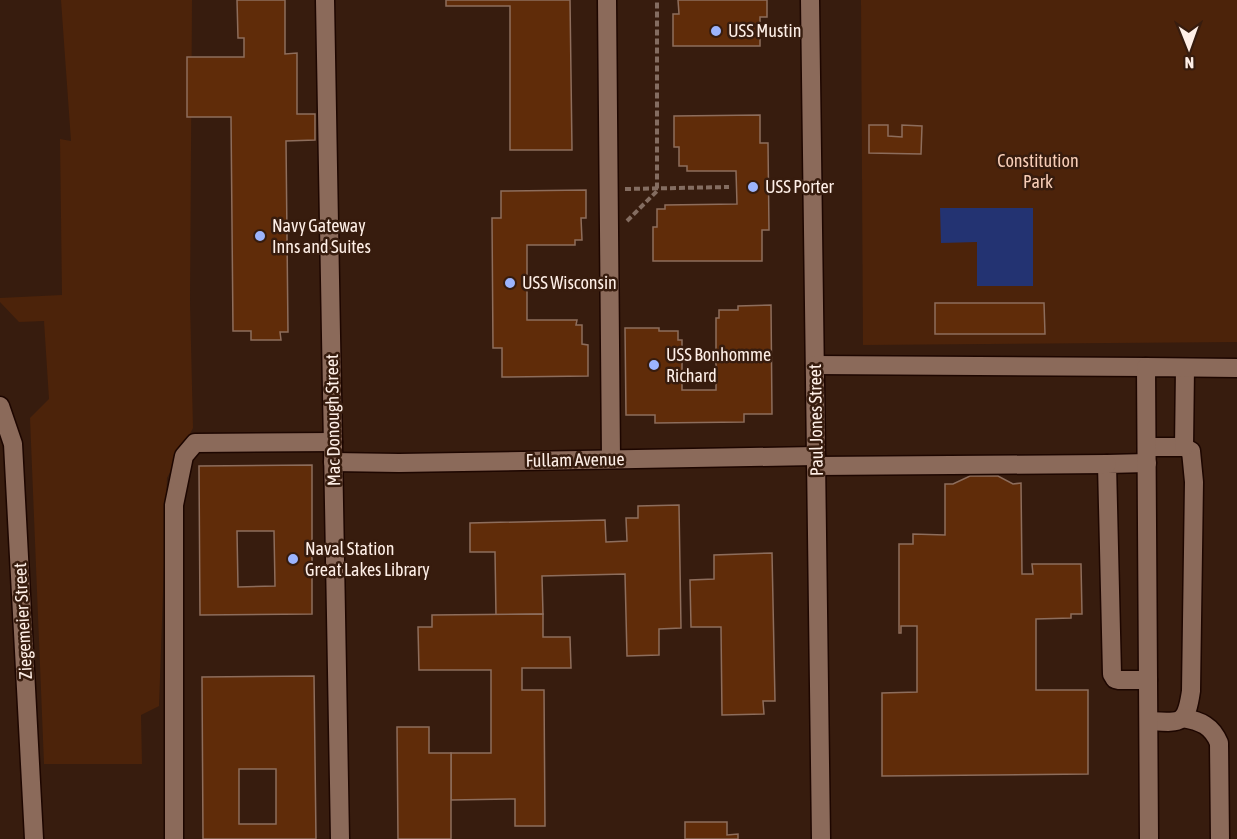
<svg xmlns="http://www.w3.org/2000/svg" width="1237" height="839" font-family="'Asap Condensed',sans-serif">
<rect width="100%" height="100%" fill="#371c0e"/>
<!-- green -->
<g fill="#4c230a">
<polygon points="61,0 192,0 190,303 193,428 167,478 159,706 141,715 142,764 44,764 30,418 49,399 44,321 19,322 0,302 0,298 62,295 60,139 71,141"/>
<polygon points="861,0 1237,0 1237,342 863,345"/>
</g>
<!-- water -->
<polygon fill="#233372" points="940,208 1033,208 1033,286 977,286 977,242 941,243"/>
<!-- building -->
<g fill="#602c09" stroke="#8d6d5c" stroke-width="1.5" fill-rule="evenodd">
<polygon points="237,0 285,0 285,54 297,53 297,114 315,114 315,140 286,141 288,332 280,332 281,340 251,340 251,331 233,331 231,117 187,117 187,57 244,57 244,38 238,38"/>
<polygon points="446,0 570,0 572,150 510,150 510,6 446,6"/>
<polygon points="678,0 767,0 767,17 760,17 760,46 673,46 673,14 679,14"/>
<polygon points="760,115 760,143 768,143 769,230 762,230 762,261 653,261 653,227 657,227 657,209 665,209 665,205 737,204 736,171 687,171 687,166 679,166 679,147 674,147 674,116"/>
<polygon points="869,125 888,125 888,136 902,137 902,125 922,126 921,154 869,153"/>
<polygon points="586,190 586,218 581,218 582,240 575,240 575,245 527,245 527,320 577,320 576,325 582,325 582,344 588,345 588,376 502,377 502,348 493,348 492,218 501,218 501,191"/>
<polygon points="935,303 1044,303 1045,334 935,334"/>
<polygon points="771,305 772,414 744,414 744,422 655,423 655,415 626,415 625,328 659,328 659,331 678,331 678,340 682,340 682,390 716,390 716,318 719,318 719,310 738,310 738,306"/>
<path d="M312 465V614L200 615 199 466ZM237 531H274L275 586 238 587Z"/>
<polygon points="970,476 998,476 1013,484 1021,483 1022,574 1033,574 1032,564 1081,564 1082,614 1071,614 1071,618 1036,619 1036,690 1088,690 1088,774 882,776 882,693 917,692 917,626 901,626 901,633 899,633 899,544 913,544 913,534 945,535 945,484 953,484"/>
<polygon points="679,505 681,628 659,629 659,655 627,656 625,574 542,576 543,614 496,615 495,552 470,552 470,523 605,520 606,542 627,541 626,518 638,518 638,506"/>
<polygon points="772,553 775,701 763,701 764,714 722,715 721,627 691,627 690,580 714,579 714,555"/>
<polygon points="543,614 543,637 570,637 571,668 522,668 522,690 544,690 545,826 515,826 515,799 451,800 451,753 491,753 491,670 419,670 418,627 432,627 432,615"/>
<path d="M314 676 316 839H203L202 677ZM239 769H276V824H239Z"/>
<polygon points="397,727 429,727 429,753 451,753 451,839 398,839"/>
<polygon points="685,822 727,822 727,835 738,834 738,839 685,839"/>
</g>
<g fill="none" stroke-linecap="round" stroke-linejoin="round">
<!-- minor casing -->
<g stroke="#1d0600" stroke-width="21">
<g id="minor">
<polyline points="325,0 340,839"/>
<polyline points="607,0 611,459"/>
<polyline points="810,0 821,839"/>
<polyline points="815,365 1146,367"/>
<polyline points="0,406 13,444 34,839"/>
<path d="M1147 447H1184L1191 451 1194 482 1191 691C1186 725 1181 723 1149 721"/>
<polyline points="1184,447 1185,368"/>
<polyline points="333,462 399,463 816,456"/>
<polyline points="1147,463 1107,464 1112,674 1115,679 1119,680 1148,680"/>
<polyline points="816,466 1107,464"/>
<path d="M1183 718C1201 721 1212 726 1219 743L1220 839"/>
<polyline points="174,839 174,505 184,456 195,443 333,442"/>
<polyline points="1149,839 1146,367 1237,368"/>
</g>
</g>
<!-- path -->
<g stroke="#846d61" stroke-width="4" stroke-dasharray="6 3" stroke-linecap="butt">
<polyline points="625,189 729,187"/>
<polyline points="627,221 657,191 657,0"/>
</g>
<!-- minor -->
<use href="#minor" stroke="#8b6a5a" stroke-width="18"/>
</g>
<!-- markers -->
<g fill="#9cb4fd" stroke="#371c0e" stroke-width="2">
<circle cx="716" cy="31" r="6"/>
<circle cx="753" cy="187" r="6"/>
<circle cx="260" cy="236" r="6"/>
<circle cx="510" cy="283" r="6"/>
<circle cx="654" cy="365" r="6"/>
<circle cx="293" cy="559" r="6"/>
</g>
<g text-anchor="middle" stroke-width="5" stroke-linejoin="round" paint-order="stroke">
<!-- poi labels -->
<g font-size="18" fill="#feefe7" stroke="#371c0e" text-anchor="start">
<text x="728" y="37">USS Mustin</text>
<text x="765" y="193">USS Porter</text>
<text x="272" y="232">Navy Gateway<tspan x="272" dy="21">Inns and Suites</tspan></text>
<text x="522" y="289">USS Wisconsin</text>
<text x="666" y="361">USS Bonhomme<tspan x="666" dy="21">Richard</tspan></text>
<text x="305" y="555">Naval Station<tspan x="305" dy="21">Great Lakes Library</tspan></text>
</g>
<!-- park labels -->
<g font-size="18" fill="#f7cdb7" stroke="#371c0e">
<text x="1038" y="167">Constitution<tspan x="1038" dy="21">Park</tspan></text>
</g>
<!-- street labels -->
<g font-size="18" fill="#feefe7" stroke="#371c0e">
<text transform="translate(333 420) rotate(-91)" y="6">Mac Donough Street</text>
<text transform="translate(816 420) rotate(-91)" y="6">Paul Jones Street</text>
<text transform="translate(575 460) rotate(-1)" y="6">Fullam Avenue</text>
<text transform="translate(23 621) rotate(-93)" y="6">Ziegemeier Street</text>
</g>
</g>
<!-- north arrow -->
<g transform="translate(1189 48) rotate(179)" stroke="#371c0e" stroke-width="4.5" paint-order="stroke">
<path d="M0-4.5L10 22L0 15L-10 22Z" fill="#feefe7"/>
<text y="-9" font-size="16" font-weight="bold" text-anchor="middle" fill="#feefe7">N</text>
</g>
</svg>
